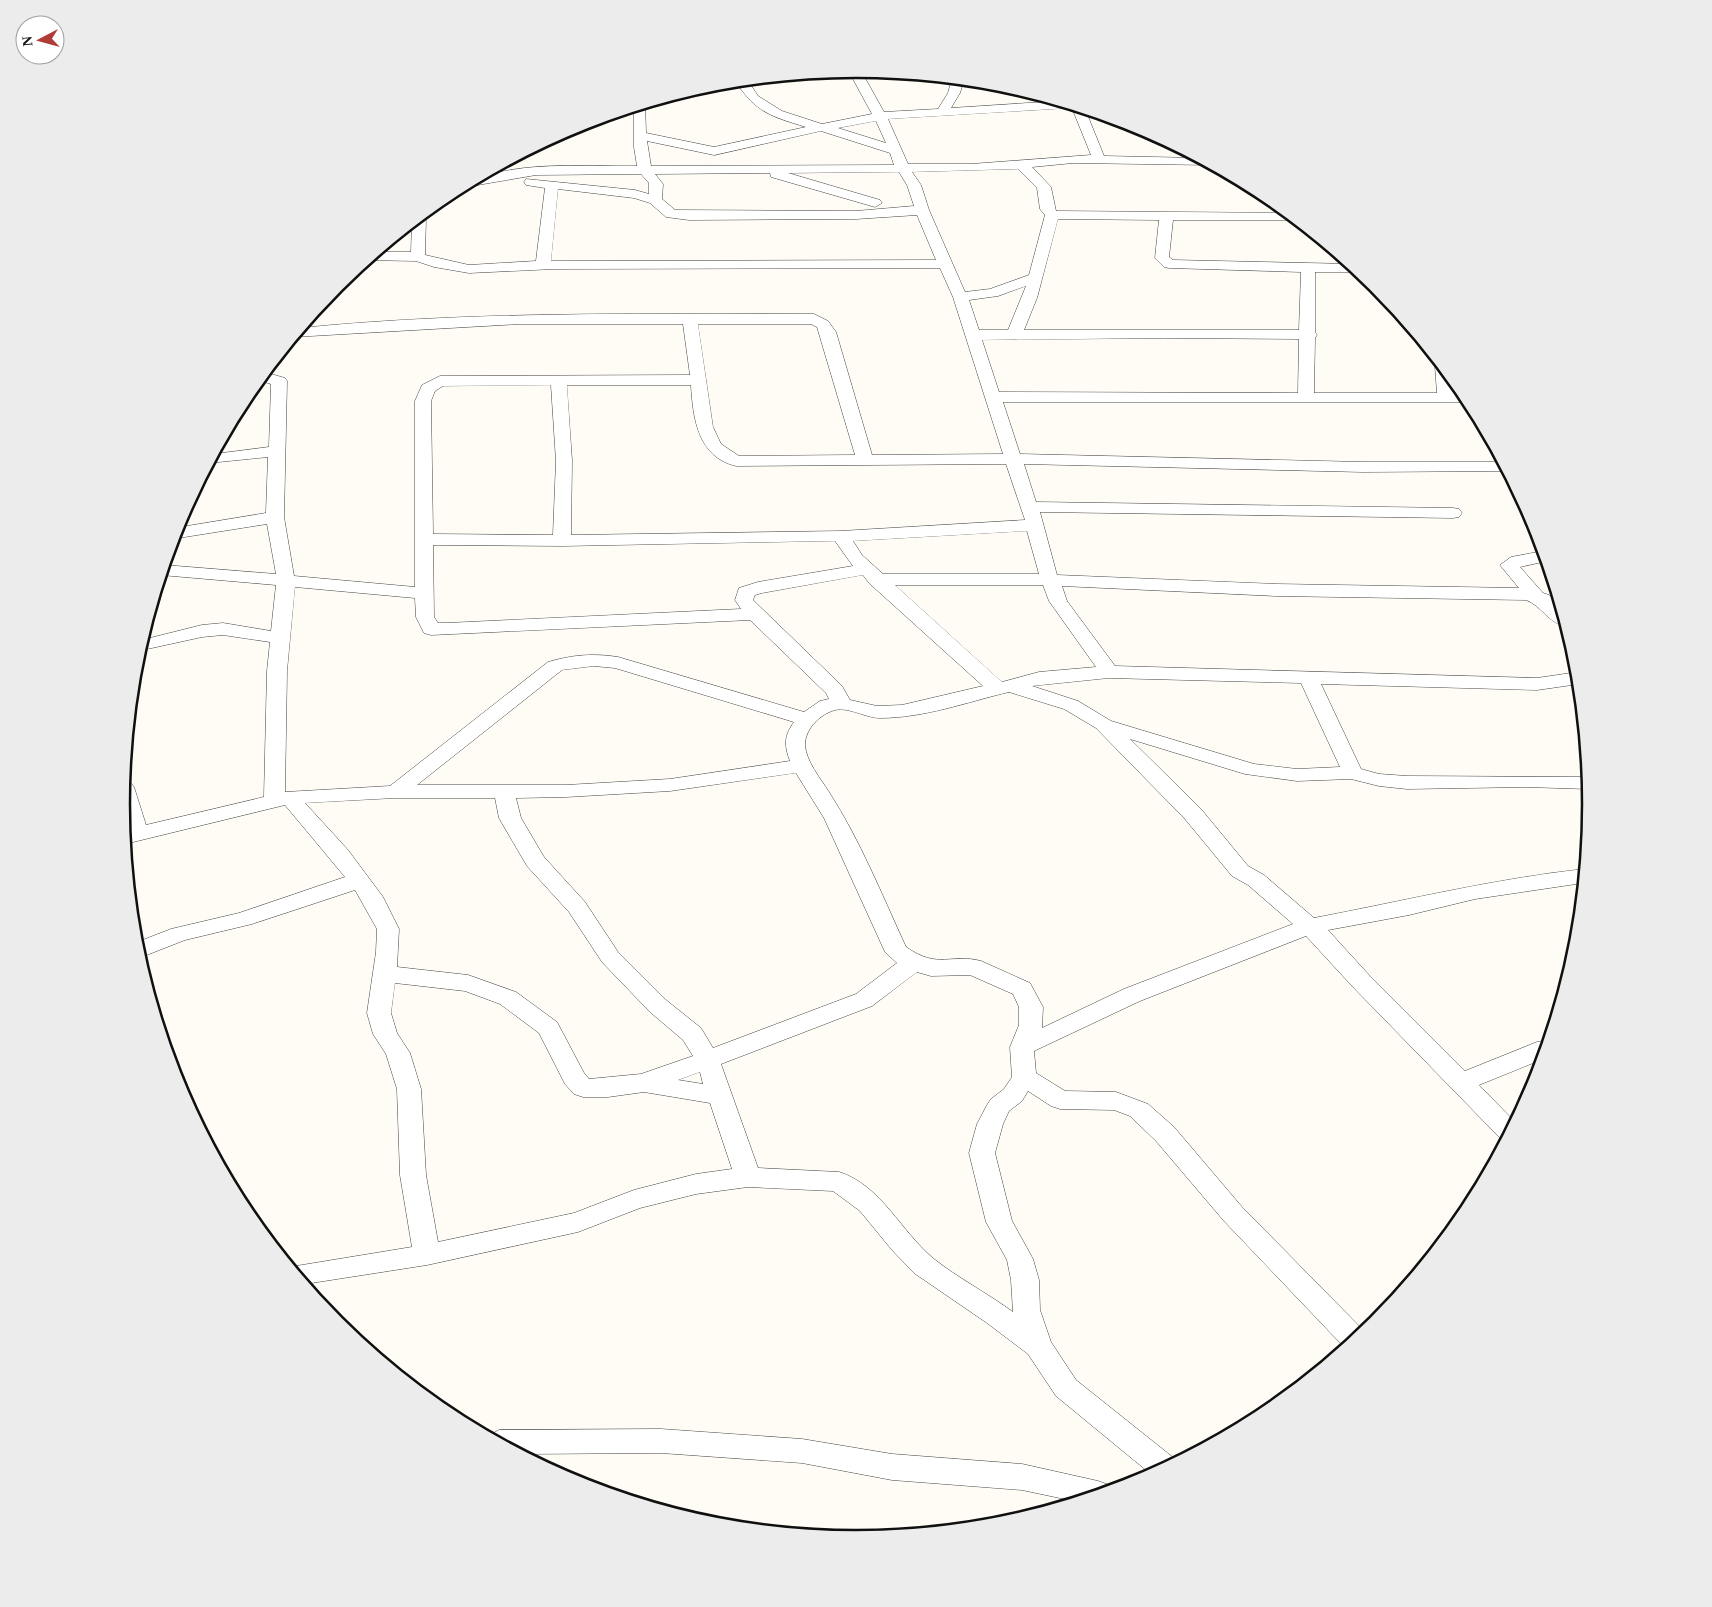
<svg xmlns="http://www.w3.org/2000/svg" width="1712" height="1607" font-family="Georgia,serif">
<rect width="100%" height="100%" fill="#fefcf4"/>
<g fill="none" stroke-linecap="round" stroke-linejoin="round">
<!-- minor casing -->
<g stroke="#434343" stroke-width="1">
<g id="minor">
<path d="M856 69H860L884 112 938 109 948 93 952 78 964 79 960 93 951 108 1059 101 1085 109 1104 156 1199 158 1212 165 1073 163 1032 167 1051 187 1056 211 1289 213 1298 220H1173L1169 257 1173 260 1352 264 1361 272H1315V332L1317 335 1315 338 1314 393H1437L1435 366 1440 362 1452 377 1454 393H1465L1471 402H1003L1020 454 1363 462H1503L1508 471 1363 472 1024 464 1036 502 1453 508 1459 509 1462 513 1459 517 1453 518 1040 512 1057 575 1276 584 1519 588 1500 565 1511 557 1543 551 1547 561 1520 567 1543 593 1549 595 1560 606 1566 626C1550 625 1541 605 1526 600L1276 596 1062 586 1067 601 1115 666 1537 678 1578 672 1579 684 1537 690 1321 684 1361 769 1379 774 1407 776 1588 777 1589 789 1526 787 1407 789 1379 786 1351 779 1297 781 1245 774 1130 739 1201 809 1248 866 1264 875 1314 918C1404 901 1493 879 1584 869L1583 883 1475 899 1409 915 1328 930 1369 975 1465 1071 1537 1042 1548 1040 1543 1059 1479 1085 1515 1122 1505 1140 1501 1139 1353 987 1306 936 1140 1001 1034 1051 1036 1073 1065 1091 1116 1092 1148 1104 1174 1127 1242 1207 1365 1332 1345 1348 1224 1221 1156 1141 1130 1116 1114 1110 1060 1109 1051 1106 1028 1091 1022 1101 1009 1111 1003 1124 995 1153 1012 1221 1033 1259 1039 1280 1040 1310 1051 1342 1076 1380 1175 1459 1177 1461 1152 1475 1056 1396 1028 1354 987 1323 914 1273 892 1250 860 1211 833 1191 748 1187 696 1194 640 1208 578 1232 427 1265 305 1284 290 1267 412 1247 400 1175 397 1089 386 1054 373 1034 367 1013 376 952 377 929 355 890 252 924 185 940 139 958 135 943 171 929 239 913 345 877 285 805 125 844 124 830H126L121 803 123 781 130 782 134 787 146 825 264 797 267 671 270 642 223 635 202 637 138 651 142 640 202 625 223 623 271 631 276 585 161 575 164 565 276 574 267 524 172 539 175 528 266 513 268 457 209 463 214 454 269 447 271 384 258 380 264 372 285 378 287 381 284 517 294 576 415 587V401L422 385 440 376 690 375 683 324H520L293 337 300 328C471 311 643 314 814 314L828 321 836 332 872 455 1003 454 953 297 940 268 554 269 469 273 434 267 416 261 365 260 375 252H411L412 222 422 214 426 217 425 255 469 265 536 261 545 188 526 185 524 182 526 179 635 190 649 194V183L641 174 536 175 466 187 461 186C510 159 583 167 637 166L634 147V107L645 103 646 133 714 147 806 127C770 116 757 113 735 81L747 79 758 96 782 111 822 124 872 114 848 70ZM1072 108 1091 155 971 164H908L888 119ZM876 121 886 143 838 128ZM821 131 890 153 894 165 651 166 647 141 714 155ZM1018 169 1037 188 1040 209 1045 215 1029 275 990 289 965 292 929 210 921 185 912 172ZM899 172 907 185 914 206 856 211 675 210 662 199 663 184 655 174 770 173 771 177 875 207 882 203 880 200 788 173ZM558 189 634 198 650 203 666 217 689 220 856 219 917 215 936 260 551 261ZM1058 219 1159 220 1155 258 1164 267 1169 268 1301 272 1299 330H1024L1037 298ZM1026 286 1008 330H979L969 300 998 296ZM698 324H811L817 327 855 455 739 456 721 444 713 427ZM1164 338 1299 339 1298 393 999 392 982 340ZM551 385 556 461 553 535 433 534 431 401 435 391 443 386ZM567 385H691C693 419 698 457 736 466L1006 464 1025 520 841 531 571 535 572 461ZM1027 531 1039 574H883L862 555 853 541ZM835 541 853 566 758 582 739 588 735 600 741 609 447 623H438L434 617 433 545 562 546ZM863 575 869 583 983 686 902 705 877 706 850 700 842 686 753 600 755 595 762 593ZM895 585H1043L1049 601 1096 667 1039 672 1002 682ZM295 587 415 598 416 617 424 633 431 635 750 620 826 693 829 699 820 701 804 712 618 657C593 653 572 655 548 662L390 786 285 792 287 671ZM594 666 615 668 794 722C784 736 784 745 790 761L670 779 566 785H417L562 670ZM1109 678 1301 683 1340 767 1297 769 1254 764 1111 721 1078 701 1032 686ZM1009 692 1064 709 1096 728 1185 819 1232 876 1248 885 1293 924 1124 989 1042 1028 1043 1007 1030 983 981 961C950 953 939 970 906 947 882 895 860 840 829 792 820 778 806 761 805 745 805 730 818 716 832 711 846 705 865 718 880 718 924 718 967 702 1009 692ZM796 773 824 818 885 952 897 963 856 994 713 1048 701 1028 666 1000 618 952 585 902 544 857 521 818 516 798 566 797 670 791ZM395 798H495L499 818 527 866 569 912 602 962 650 1012 683 1040 693 1056 641 1074 589 1079 584 1073 557 1022 516 992 468 975 397 967 399 929 383 897 348 850 305 803ZM917 972 931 976 970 975 1013 994 1019 1007V1025L1010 1047 1012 1077 1004 1089 991 1099 987 1105 977 1124 969 1153 986 1222 1007 1260 1011 1280 1013 1312C987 1293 958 1278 934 1259 901 1232 881 1185 839 1172L758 1168 721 1064 872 1006ZM395 983 465 991 500 1004 539 1033 565 1084 574 1094 583 1097H608L644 1092 710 1103 732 1169 696 1174 634 1190 574 1213 438 1242 426 1175 421 1089 410 1053 397 1033 391 1013ZM700 1072 703 1084 678 1080Z"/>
<polygon points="661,1429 802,1439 892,1454 1022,1464 1098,1481 1109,1485 1111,1490 1074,1501 1022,1490 892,1480 802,1463 661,1453 522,1454 488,1436 499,1430"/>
</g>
</g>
<!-- minor -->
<use href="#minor" fill="#fff" fill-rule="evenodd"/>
</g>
<!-- crop -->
<path d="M0 0H1712V1607H0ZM130 804a726 726 0 1 1 1452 0a726 726 0 1 1-1452 0Z" fill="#ececec" fill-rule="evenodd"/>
<path fill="none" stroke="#101010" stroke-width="2.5" d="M130 804a726 726 0 1 1 1452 0a726 726 0 1 1-1452 0Z"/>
<!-- north arrow -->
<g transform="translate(40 40) rotate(264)"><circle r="24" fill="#ffffff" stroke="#9f9f9f"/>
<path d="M0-4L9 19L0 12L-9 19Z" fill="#b03c38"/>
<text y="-8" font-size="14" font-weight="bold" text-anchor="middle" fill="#101010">N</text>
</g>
</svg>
